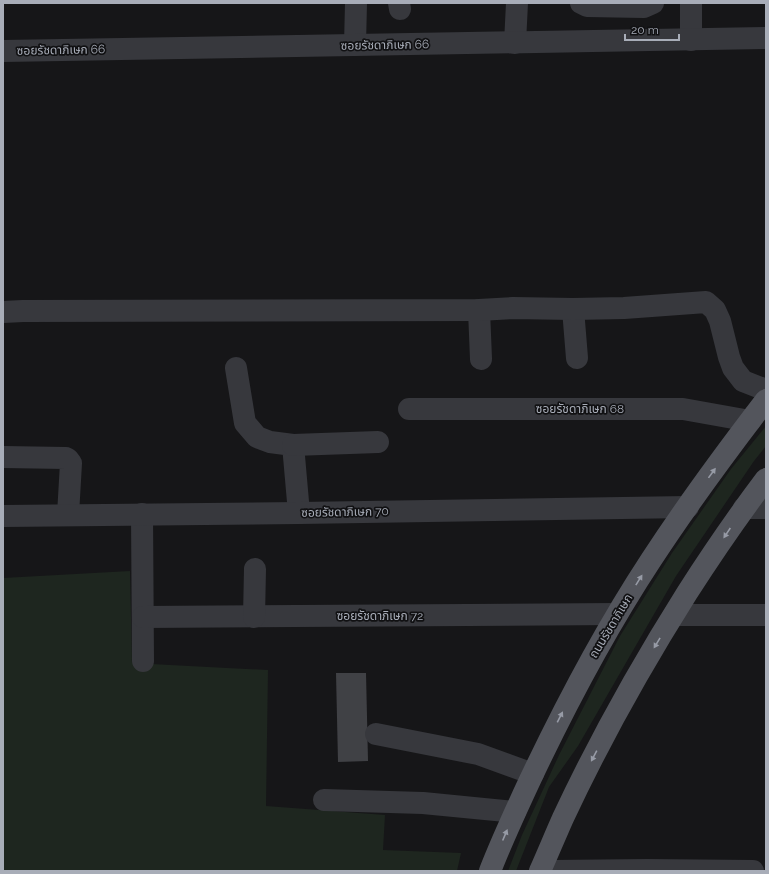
<svg xmlns="http://www.w3.org/2000/svg" width="769" height="874" font-family="Raleway,'Noto Sans Thai',sans-serif">
<rect width="100%" height="100%" fill="#161618"/>
<!-- green -->
<g fill="#1e261f">
<polygon points="766,426 766,446 754,461 676,576 578,746 549,787 516,871 508,871 522,835 559,755 620,636 672,553 731,469"/>
<polygon points="130,571 132,663 268,670 266,806 385,815 383,850 461,853 457,871 3,871 3,578"/>
</g>
<!-- building -->
<polygon fill="#404145" points="336,673 366,673 368,761 338,762"/>
<g fill="none" stroke-linecap="round" stroke-linejoin="round">
<!-- minor -->
<g stroke="#37383d" stroke-width="22">
<polyline points="399,3 400,9"/>
<polyline points="581,3 587,6 644,7 653,3"/>
<polyline points="691,3 691,40"/>
<polyline points="515,43 517,3"/>
<polyline points="355,45 356,3"/>
<polyline points="3,51 766,38"/>
<polyline points="573,309 577,358"/>
<polyline points="479,310 481,359"/>
<polyline points="3,312 23,311 479,310 513,308 573,309 624,308 706,302 715,310 720,321 729,357 733,368 743,381 766,390"/>
<polyline points="236,368 245,423 257,437 270,442 293,445 299,513"/>
<polyline points="409,409 683,409 750,421"/>
<polyline points="293,445 378,442"/>
<polyline points="3,457 66,458 68,459 71,463 68,515"/>
<polyline points="744,508 766,508"/>
<polyline points="142,514 143,661"/>
<polyline points="3,516 299,513 688,507"/>
<polyline points="674,615 766,615"/>
<polyline points="143,617 617,614"/>
<polyline points="254,617 255,569"/>
<polyline points="376,734 478,754 533,774"/>
<polyline points="324,800 423,803 515,812"/>
<polyline points="553,871 647,870 753,871"/>
</g>
<!-- major -->
<g stroke="#53555c" stroke-width="22">
<path d="M490 871C502 840 516 810 530 780 566 704 605 630 651 560 687 505 726 452 766 400"/>
<path d="M540 871C548 853 555 836 563 818 599 741 641 666 687 593 712 554 738 516 766 479"/>
</g>
</g>
<!-- one-way arrows -->
<defs><path id="oneway-solid" d="M-6-.8H1V-3.2L6.5 0L1 3.2V.8H-6Z"/></defs>
<g fill="#979ba6">
<use href="#oneway-solid" transform="translate(712 473) rotate(-54)"/>
<use href="#oneway-solid" transform="translate(727 533) rotate(124)"/>
<use href="#oneway-solid" transform="translate(639 580) rotate(-58)"/>
<use href="#oneway-solid" transform="translate(657 643) rotate(121)"/>
<use href="#oneway-solid" transform="translate(560 717) rotate(-63)"/>
<use href="#oneway-solid" transform="translate(594 756) rotate(118)"/>
<use href="#oneway-solid" transform="translate(505 835) rotate(-67)"/>
</g>
<g text-anchor="middle" stroke-width="3.5" stroke-linejoin="round" paint-order="stroke">
<!-- street labels -->
<g font-size="12" fill="#a8adb8" stroke="#111113">
<text transform="translate(385 45) rotate(-1)" y="4">ซอยรัชดาภิเษก 66</text>
<text transform="translate(61 50) rotate(-1)" y="4">ซอยรัชดาภิเษก 66</text>
<text x="580" y="413">ซอยรัชดาภิเษก 68</text>
<text transform="translate(345 512) rotate(-1)" y="4">ซอยรัชดาภิเษก 70</text>
<text x="380" y="620">ซอยรัชดาภิเษก 72</text>
<text transform="translate(611 626) rotate(-59)" y="4">ถนนรัชดาภิเษก</text>
</g>
</g>
<!-- border -->
<rect width="769" height="874" fill="none" stroke="#a8adb8" stroke-width="8"/>
<!-- scale -->
<path d="M625 34v6h54v-6" fill="none" stroke="#a8adb8" stroke-width="2"/>
<text x="631" y="34" font-size="12" fill="#a8adb8" stroke="#111113" stroke-width="3" paint-order="stroke">20 m</text>
</svg>
